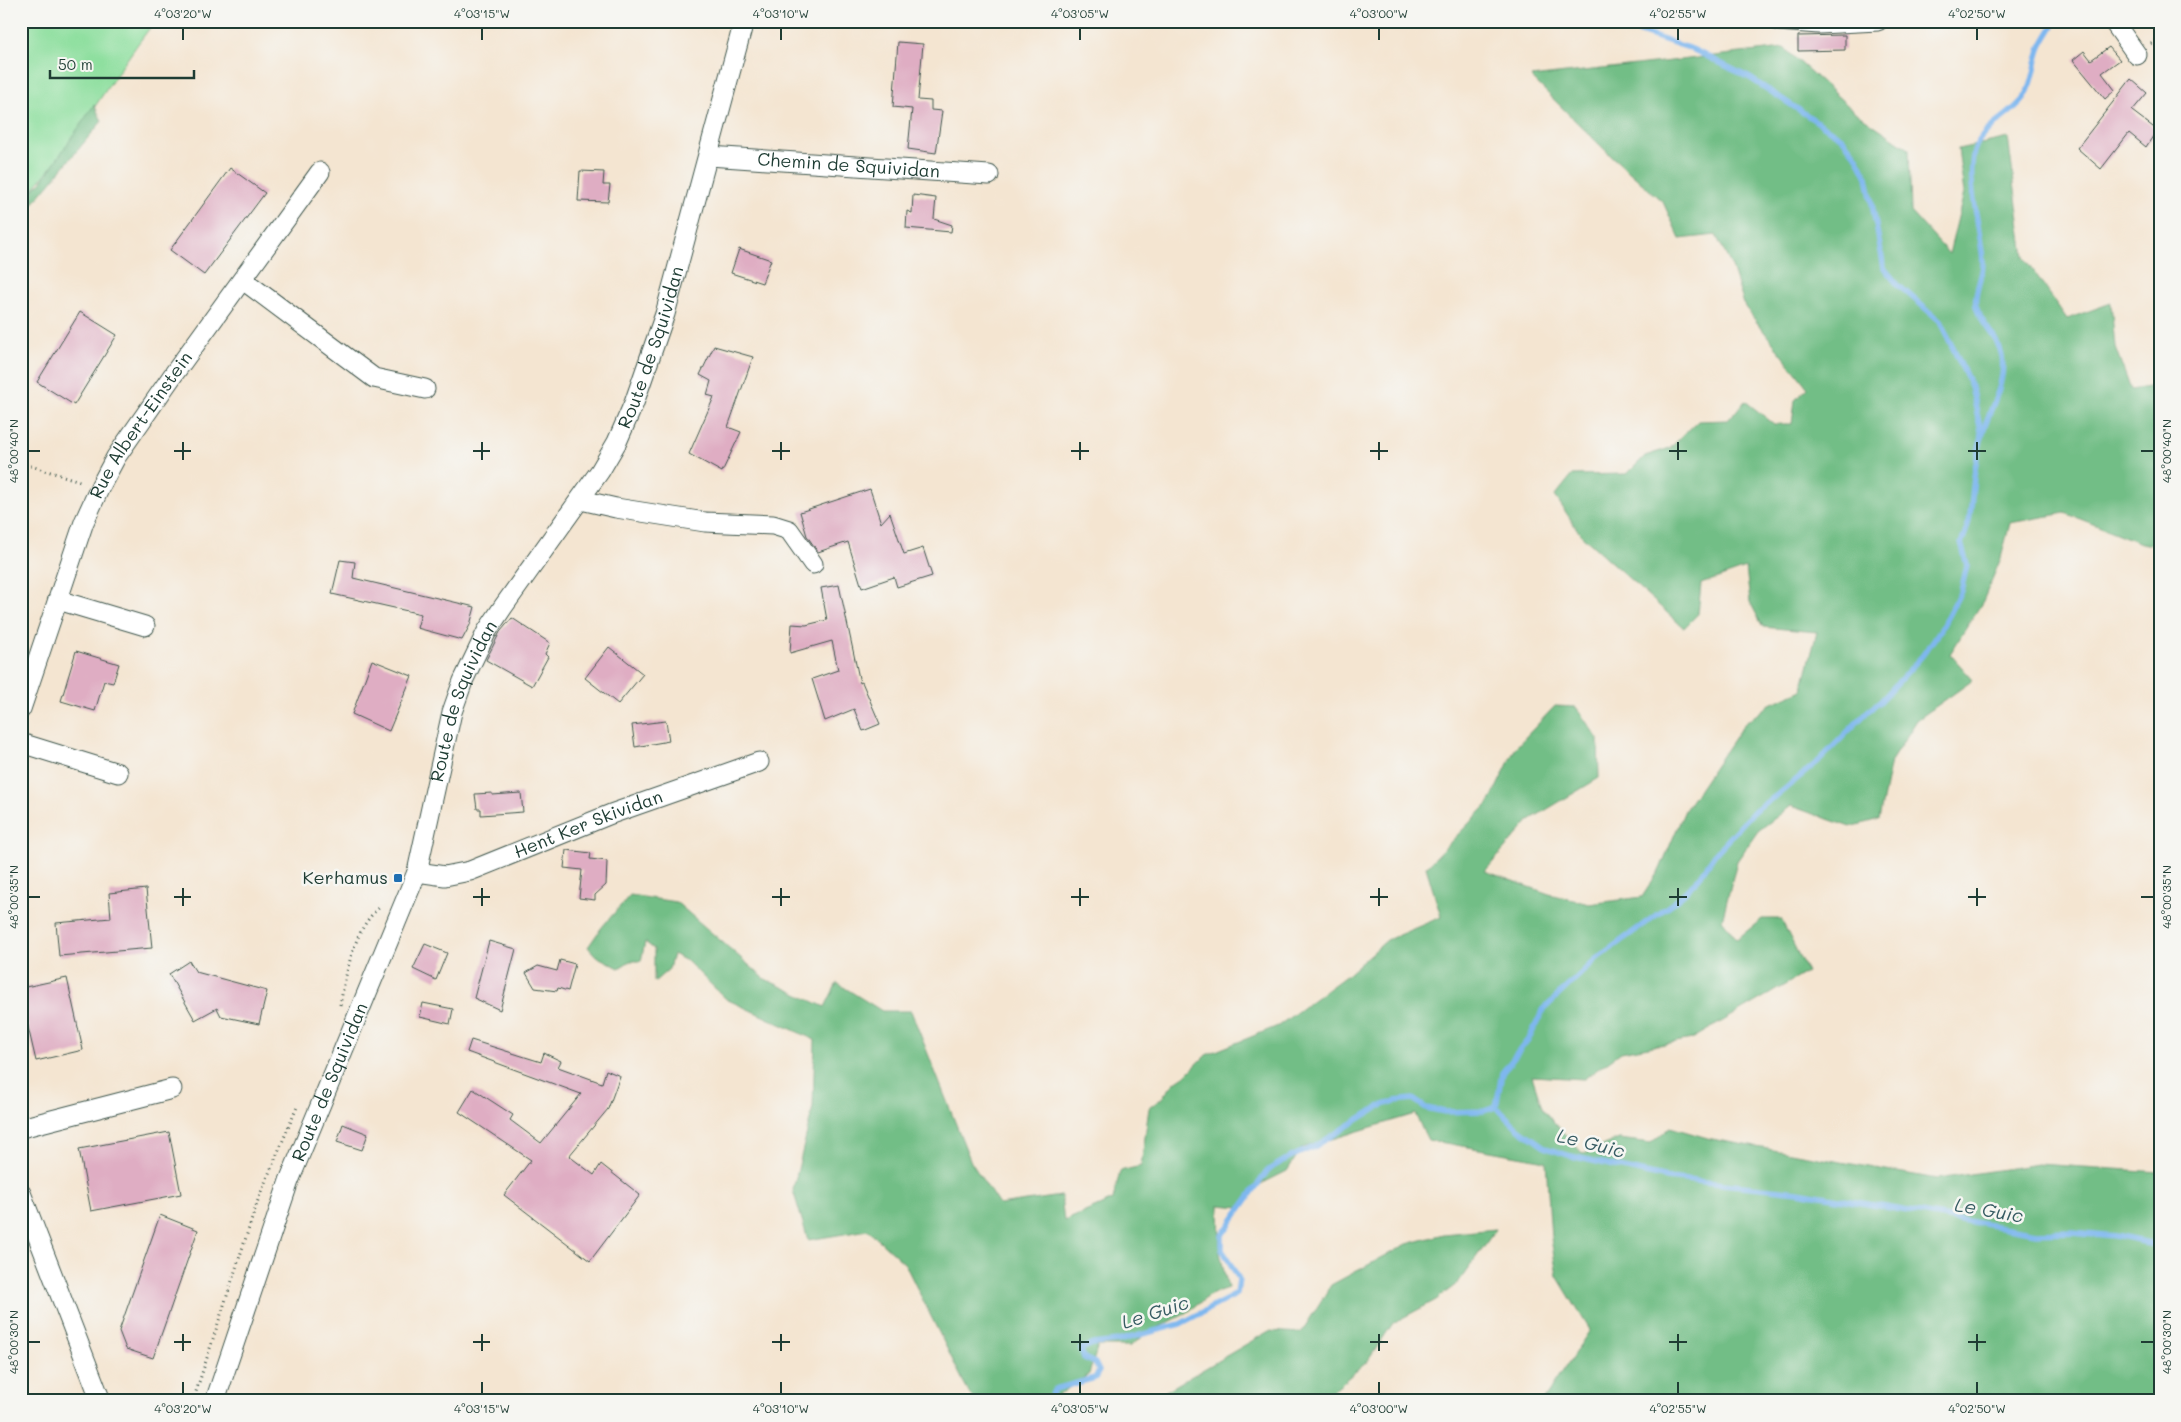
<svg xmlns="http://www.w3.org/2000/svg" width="2181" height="1422" font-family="Mali,sans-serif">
<rect width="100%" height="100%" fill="#f6f6f2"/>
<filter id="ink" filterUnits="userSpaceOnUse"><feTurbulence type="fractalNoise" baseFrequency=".02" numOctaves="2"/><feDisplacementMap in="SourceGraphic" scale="10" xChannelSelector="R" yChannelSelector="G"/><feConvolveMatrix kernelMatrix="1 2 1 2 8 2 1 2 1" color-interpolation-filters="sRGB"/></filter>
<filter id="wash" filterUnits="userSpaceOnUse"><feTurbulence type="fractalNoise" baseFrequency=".0096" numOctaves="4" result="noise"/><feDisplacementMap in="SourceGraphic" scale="20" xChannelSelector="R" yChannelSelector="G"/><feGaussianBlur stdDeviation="1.12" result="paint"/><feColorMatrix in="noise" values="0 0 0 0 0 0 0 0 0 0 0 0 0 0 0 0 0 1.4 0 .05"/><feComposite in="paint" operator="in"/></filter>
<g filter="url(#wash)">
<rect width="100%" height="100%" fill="#f4e5d1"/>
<!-- green -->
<path fill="#8edf9f" stroke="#568e6a" d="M21 21H155C109 80 73 148 21 202Z"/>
<!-- forest -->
<g fill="#72be86" stroke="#487e5d">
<polygon points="1784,48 1855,112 1909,149 1911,212 1949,254 1964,193 1958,149 2008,138 2024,257 2067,319 2111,303 2115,347 2131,390 2160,385 2160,546 2141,543 2065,513 2010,523 2001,558 1983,601 1950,654 1973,680 1917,720 1891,761 1879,819 1850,827 1791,806 1758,831 1737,861 1722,920 1737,939 1762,919 1781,919 1807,972 1692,1039 1621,1052 1584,1079 1532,1076 1543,1110 1583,1154 1619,1139 1651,1143 1670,1127 1711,1139 1937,1179 2038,1164 2160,1172 2160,1401 1543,1401 1590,1330 1557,1276 1551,1238 1546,1161 1428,1140 1415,1114 1302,1148 1287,1171 1259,1185 1241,1207 1219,1205 1220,1253 1228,1288 1213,1293 1185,1314 1151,1331 1130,1346 1098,1346 1089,1374 1050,1401 978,1401 970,1395 905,1264 868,1230 808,1240 793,1190 813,1107 815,1040 726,999 687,961 673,954 669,969 654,982 654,949 645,942 641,961 630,961 619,968 596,956 588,947 602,927 630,895 676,902 765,979 825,1007 837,983 882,1011 911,1011 971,1162 999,1205 1061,1196 1064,1221 1113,1200 1120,1171 1141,1166 1149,1108 1161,1099 1175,1082 1187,1074 1206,1055 1278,1026 1347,975 1387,940 1441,917 1426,867 1489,803 1516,747 1555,706 1576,707 1598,739 1599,778 1531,819 1485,871 1549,894 1589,904 1642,897 1660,869 1685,810 1743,725 1770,704 1802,690 1817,632 1763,627 1750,602 1746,568 1701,584 1698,614 1684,628 1581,535 1555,496 1572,475 1627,474 1645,456 1670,448 1698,421 1728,420 1745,401 1774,424 1792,424 1795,400 1808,388 1745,307 1732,267 1716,235 1680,239 1663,202 1609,154 1531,77"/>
<polygon points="94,105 102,121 21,218 21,202 42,181"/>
<polygon points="1496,1229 1458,1283 1436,1300 1393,1323 1367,1362 1320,1401 1149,1401 1269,1331 1301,1333 1331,1285 1407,1244 1444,1234"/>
</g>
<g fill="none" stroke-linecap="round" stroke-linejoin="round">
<!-- stream -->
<g stroke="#7eb7ef" stroke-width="5.5">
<polyline points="1619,21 1640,32 1692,49 1750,78 1842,138 1857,157 1867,177 1884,268 1898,285 1940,321 1971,386 1982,436"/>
<path d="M1496 1107 1502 1073 1530 1037 1543 1010 1596 959 1677 900 1699 878 1715 854 1755 810 1780 793 1820 760 1868 711 1880 702 1922 656 1940 631 1961 591 1967 565 1961 543C1972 522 1971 501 1974 477 1976 460 1980 442 1985 425 1993 403 2006 381 2002 356 1998 336 1981 326 1976 306 1973 292 1984 276 1983 261 1981 230 1966 182 1974 152 1981 127 2009 118 2024 98 2035 82 2034 64 2041 47 2045 38 2051 30 2056 21"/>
<polyline points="1496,1107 1519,1129 1546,1148 1571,1156 1667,1178 1798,1192 2036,1233 2072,1232 2115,1236 2160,1245"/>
<polyline points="1048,1401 1055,1389 1095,1378 1099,1371 1095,1363 1084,1358 1081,1349 1093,1344 1118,1341 1180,1324 1237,1294 1239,1279 1222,1249 1222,1235 1268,1170 1290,1157 1314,1147 1378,1107 1395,1101 1413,1099 1426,1108 1445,1112 1484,1111 1496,1107"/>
</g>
</g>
<g id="blocks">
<!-- building -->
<g fill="#dfadc3">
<polygon points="1845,35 1845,50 1798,51 1798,36"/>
<polygon points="898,42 923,44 918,100 931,101 931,110 942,111 936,153 908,149 912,109 893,107"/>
<polygon points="2109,47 2120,60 2102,73 2115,90 2105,99 2073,60 2084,51 2091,60"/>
<polygon points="2131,79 2147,93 2132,111 2157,130 2146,147 2129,133 2101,169 2077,148"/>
<polygon points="230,168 265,193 204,275 170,250"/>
<polygon points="580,171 604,172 603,185 610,185 608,202 578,201"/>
<polygon points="913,195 936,198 934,219 952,225 951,232 906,228 907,211 912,213"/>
<polygon points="739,249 771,260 762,283 731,273"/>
<polygon points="80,312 117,335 74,405 37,382"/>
<polygon points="714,346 753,357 728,427 741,432 722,472 689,454 714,397 707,395 711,381 700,375"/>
<polygon points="870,489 881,523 890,513 904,554 923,548 932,576 897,587 894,577 862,588 848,542 818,552 807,536 800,512"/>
<polygon points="340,560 355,562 353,578 475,607 470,625 462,640 417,628 421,614 332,594"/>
<polygon points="839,585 860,683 862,682 880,724 863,731 854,709 825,721 812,679 838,670 832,641 790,653 792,624 806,625 827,620 821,588"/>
<polygon points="512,618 550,643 545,654 548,657 532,686 486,660 500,632"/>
<polygon points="609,647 643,674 618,704 585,678"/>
<polygon points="76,651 119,664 113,683 104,681 95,711 61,701"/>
<polygon points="372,660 412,676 389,731 352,714"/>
<polygon points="666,721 669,741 635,747 632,725"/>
<polygon points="492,793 492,795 521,793 523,812 481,815 481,809 477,809 475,794"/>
<polygon points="566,850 591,853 590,859 607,861 606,885 595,895 595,900 579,898 582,870 564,868"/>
<polygon points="146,889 152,948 59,956 56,923 111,918 109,893"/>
<polygon points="489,941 516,949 500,1010 474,998"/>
<polygon points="425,944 447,953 436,980 413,969"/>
<polygon points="560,960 575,964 568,991 558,988 557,991 535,988 526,973 538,966 557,971"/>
<polygon points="189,961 196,972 267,991 259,1024 221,1016 217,1008 195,1020 169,974"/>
<polygon points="67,978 83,1050 36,1061 21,997 21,988"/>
<polygon points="423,1003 453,1009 450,1024 420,1017"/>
<polygon points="471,1040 541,1062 544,1053 561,1061 558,1067 602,1083 606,1070 620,1076 608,1109 569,1156 594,1175 601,1164 640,1195 590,1261 504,1195 531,1160 459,1112 473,1089 513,1115 510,1120 541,1143 581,1094 467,1052"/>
<polygon points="343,1124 368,1134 362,1150 337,1142"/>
<polygon points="169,1132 181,1194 91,1211 79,1149"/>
<polygon points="160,1215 198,1230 153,1358 126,1349 119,1331"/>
</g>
</g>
</g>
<g filter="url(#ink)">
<use href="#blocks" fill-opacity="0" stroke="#3f564c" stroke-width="1"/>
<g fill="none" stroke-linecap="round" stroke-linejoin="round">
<!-- minor casing -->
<g stroke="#3f564c" stroke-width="21">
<g id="minor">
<polyline points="1778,21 1819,24 1878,21"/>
<polyline points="2113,21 2137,55"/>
<path id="s1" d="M709 156 989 175"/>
<polyline points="243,280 374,378 425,389"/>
<polyline points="581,500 616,508 705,522 773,525 789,530 813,564"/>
<polyline points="58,600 145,626"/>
<path id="s2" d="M21 709 84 522 100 487 116 457 173 375 320 172"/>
<polyline points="21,743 118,773"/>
<path id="s3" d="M417 872 445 876 470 871 611 814 759 762"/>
<polyline points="21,1128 172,1089"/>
<polyline points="21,1193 101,1401"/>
<path id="s4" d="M215 1401 289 1181 417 872 452 712 463 681 487 631 503 607 600 471 617 442 634 403 665 314 744 21"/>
</g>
</g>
<!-- path -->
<g stroke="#3f564c" stroke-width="3" stroke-dasharray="1 4" stroke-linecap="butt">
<polyline points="2151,44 2160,38"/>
<polyline points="21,463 83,482"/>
<path d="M340 1005C346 974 354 928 379 908L382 909"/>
<polyline points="193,1401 259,1197 297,1107"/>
</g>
<!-- minor -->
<use href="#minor" stroke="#fff" stroke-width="19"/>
</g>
</g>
<!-- ticks -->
<path fill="none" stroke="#1f3d34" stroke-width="2" d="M183 28V40M482 28V40M781 28V40M1080 28V40M1379 28V40M1678 28V40M1977 28V40M183 442V460M482 442V460M781 442V460M1080 442V460M1379 442V460M1678 442V460M1977 442V460M28 451H40M174 451H191M473 451H490M772 451H790M1071 451H1089M1370 451H1388M1669 451H1687M1968 451H1986M2141 451H2154M183 888V906M482 888V906M781 888V906M1080 888V906M1379 888V906M1678 888V906M1977 888V906M28 897H40M174 897H191M473 897H490M772 897H790M1071 897H1089M1370 897H1388M1669 897H1687M1968 897H1986M2141 897H2154M183 1334V1351M482 1334V1351M781 1334V1351M1080 1334V1351M1379 1334V1351M1678 1334V1351M1977 1334V1351M28 1342H40M174 1342H191M473 1342H490M772 1342H790M1071 1342H1089M1370 1342H1388M1669 1342H1687M1968 1342H1986M2141 1342H2154M183 1382V1394M482 1382V1394M781 1382V1394M1080 1382V1394M1379 1382V1394M1678 1382V1394M1977 1382V1394"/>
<!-- markers -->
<rect fill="#1f6fb2" stroke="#f6f6f2" stroke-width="2" x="393" y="873" width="10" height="10" rx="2.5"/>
<g text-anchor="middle" stroke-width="5" stroke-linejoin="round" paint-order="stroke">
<!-- street labels -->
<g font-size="18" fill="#1f3d34" stroke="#f6f6f2">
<text dy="6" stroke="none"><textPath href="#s1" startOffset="140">Chemin de Squividan</textPath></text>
<text dy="6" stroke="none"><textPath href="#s4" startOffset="1149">Route de Squividan</textPath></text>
<text dy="6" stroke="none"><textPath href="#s2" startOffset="310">Rue Albert-Einstein</textPath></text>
<text dy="6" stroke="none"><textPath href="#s4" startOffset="744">Route de Squividan</textPath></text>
<text dy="6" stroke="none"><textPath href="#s3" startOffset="181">Hent Ker Skividan</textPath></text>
<text dy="6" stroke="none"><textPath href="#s4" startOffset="339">Route de Squividan</textPath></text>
</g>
<!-- poi labels -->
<g font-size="18" fill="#1f3d34" stroke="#f6f6f2" text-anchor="end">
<text x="388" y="884">Kerhamus</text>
</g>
<!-- water labels -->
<g font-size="19" font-style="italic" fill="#375c63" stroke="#f6f6f2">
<text transform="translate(1591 1143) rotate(14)" y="7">Le Guic</text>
<text transform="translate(1989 1210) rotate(10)" y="7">Le Guic</text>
<text transform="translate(1155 1312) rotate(-18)" y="7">Le Guic</text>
</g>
</g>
<!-- margin -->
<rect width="2181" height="1422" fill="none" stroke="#f6f6f2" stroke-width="55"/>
<!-- scale -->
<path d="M50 70v8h144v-8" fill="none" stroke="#1f3d34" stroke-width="2.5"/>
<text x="58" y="70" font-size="15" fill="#1f3d34" stroke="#f6f6f2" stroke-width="4" paint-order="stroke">50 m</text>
<rect x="28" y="28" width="2126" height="1366" fill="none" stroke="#1f3d34" stroke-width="2"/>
<g font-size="12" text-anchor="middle" fill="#1f3d34">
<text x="183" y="18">4°03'20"W</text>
<text x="482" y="18">4°03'15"W</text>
<text x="781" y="18">4°03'10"W</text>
<text x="1080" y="18">4°03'05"W</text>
<text x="1379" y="18">4°03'00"W</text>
<text x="1678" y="18">4°02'55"W</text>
<text x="1977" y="18">4°02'50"W</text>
<text transform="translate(14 451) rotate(-90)" y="4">48°00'40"N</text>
<text transform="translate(2167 451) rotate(-90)" y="4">48°00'40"N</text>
<text transform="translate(14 897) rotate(-90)" y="4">48°00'35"N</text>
<text transform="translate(2167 897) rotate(-90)" y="4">48°00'35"N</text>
<text transform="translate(14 1342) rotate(-90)" y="4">48°00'30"N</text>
<text transform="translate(2167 1342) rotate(-90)" y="4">48°00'30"N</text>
<text x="183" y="1413">4°03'20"W</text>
<text x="482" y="1413">4°03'15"W</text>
<text x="781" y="1413">4°03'10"W</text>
<text x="1080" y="1413">4°03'05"W</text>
<text x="1379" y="1413">4°03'00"W</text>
<text x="1678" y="1413">4°02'55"W</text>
<text x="1977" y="1413">4°02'50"W</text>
</g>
</svg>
